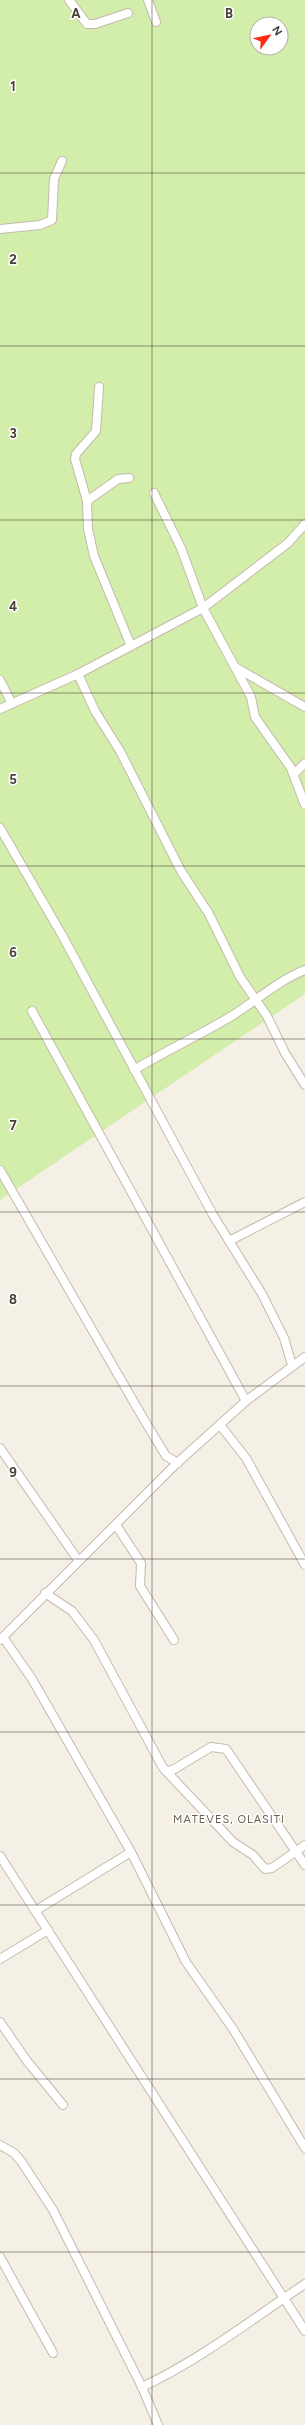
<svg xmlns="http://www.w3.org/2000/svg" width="305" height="2425" font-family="Figtree,sans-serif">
<rect width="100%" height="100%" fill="#f5f0e6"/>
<!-- green -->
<path fill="#d3eeaa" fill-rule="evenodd" d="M0 0H305V994L0 1200ZM257 24H281V48H257Z"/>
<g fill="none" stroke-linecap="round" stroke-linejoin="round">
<!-- minor casing -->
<g stroke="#c5baab" stroke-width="10">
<g id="minor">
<polyline points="69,0 87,24 95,24 128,13"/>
<polyline points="148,0 156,22"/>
<polyline points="0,229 40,225 52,220 54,179 62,161"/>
<polyline points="99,387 96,431 76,454 75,459 87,501 88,529 94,556 131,646"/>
<polyline points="154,493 181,548 203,608 251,697 255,717 291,768 305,805"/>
<polyline points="87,501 118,479 129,478"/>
<polyline points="235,667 305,707"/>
<polyline points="78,674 95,711 120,751 181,871 209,914 240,977 267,1016 285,1053 305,1085"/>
<polyline points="0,680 11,702"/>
<polyline points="0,709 78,674 203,608 288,543 305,524"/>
<polyline points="294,774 305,763"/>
<polyline points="0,828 62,935 213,1215 262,1294 284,1338 292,1365"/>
<polyline points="32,1011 246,1401"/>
<path d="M134 1070C165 1051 198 1036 230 1017 255 1002 277 981 305 970"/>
<polyline points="0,1170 143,1418 166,1456 178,1463"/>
<polyline points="229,1241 305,1202"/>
<polyline points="220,1425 246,1458 305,1565"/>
<polyline points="0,1448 78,1560"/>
<polyline points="116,1525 141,1563 140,1586 174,1640"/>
<polyline points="45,1593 72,1611 94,1640 162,1766 165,1770 171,1771 211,1747 226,1749 305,1865"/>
<polyline points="3,1637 32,1679 131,1852 186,1962 233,2029 305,2148"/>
<polyline points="0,1640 176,1464 246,1401 305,1357"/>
<polyline points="165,1770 233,1842 253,1855 265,1869 272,1868 305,1845"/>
<polyline points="0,1856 305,2331"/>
<polyline points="35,1911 131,1852"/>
<polyline points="0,1959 48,1930"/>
<polyline points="0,2022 27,2061 63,2105"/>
<polyline points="0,2145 14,2153 21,2161 53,2210 142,2387 158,2425"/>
<polyline points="0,2257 53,2353"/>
<path d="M142 2387C200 2360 252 2319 305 2284"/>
</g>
</g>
<!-- minor -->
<use href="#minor" stroke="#fff" stroke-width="8"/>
</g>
<!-- grid -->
<path fill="none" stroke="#494035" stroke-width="1" stroke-opacity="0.55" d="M152 0V2425M0 173H305M0 346H305M0 520H305M0 693H305M0 866H305M0 1039H305M0 1212H305M0 1386H305M0 1559H305M0 1732H305M0 1905H305M0 2079H305M0 2252H305"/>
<g text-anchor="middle" stroke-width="3" stroke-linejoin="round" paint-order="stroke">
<!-- neighbourhood labels -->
<g font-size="11" letter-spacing="1" fill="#6d5d4a" stroke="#fff">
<text x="229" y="1823">MATEVES, OLASITI</text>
</g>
</g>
<g font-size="13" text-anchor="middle" font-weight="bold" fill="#494035" stroke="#fff" stroke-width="3" stroke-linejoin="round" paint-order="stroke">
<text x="76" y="18">A</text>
<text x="229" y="18">B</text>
<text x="13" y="91">1</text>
<text x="13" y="264">2</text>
<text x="13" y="438">3</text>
<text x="13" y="611">4</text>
<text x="13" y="784">5</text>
<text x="13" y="957">6</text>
<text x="13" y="1130">7</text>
<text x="13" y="1304">8</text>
<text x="13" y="1477">9</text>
</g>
<!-- north arrow -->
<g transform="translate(269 36) rotate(57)"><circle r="19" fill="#ffffff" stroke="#b6b3ae"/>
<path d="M0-3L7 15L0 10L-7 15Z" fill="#ff2a14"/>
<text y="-6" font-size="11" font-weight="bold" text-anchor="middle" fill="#494035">N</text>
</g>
</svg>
